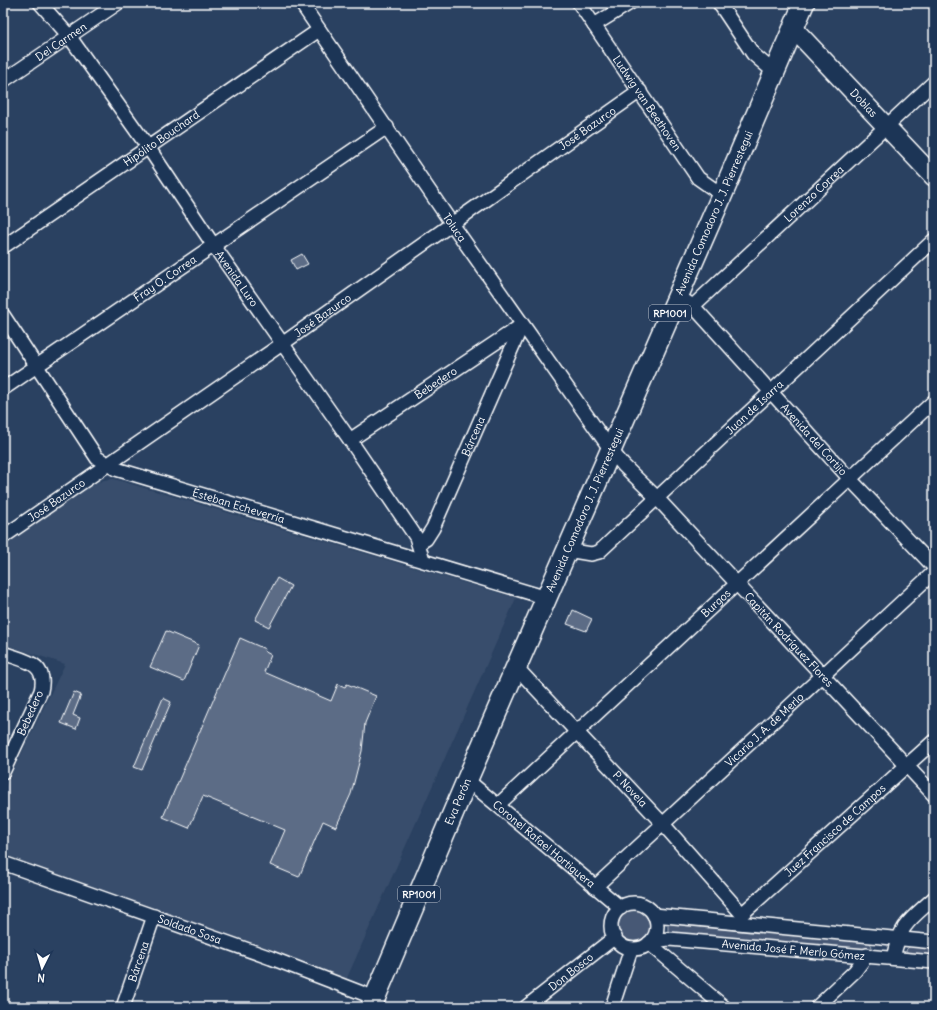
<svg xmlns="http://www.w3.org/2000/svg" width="937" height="1010" font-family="Delius,sans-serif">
<rect width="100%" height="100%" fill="#2a4161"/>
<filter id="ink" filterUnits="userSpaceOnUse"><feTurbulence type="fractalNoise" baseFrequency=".025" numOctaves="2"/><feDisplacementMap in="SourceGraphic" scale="8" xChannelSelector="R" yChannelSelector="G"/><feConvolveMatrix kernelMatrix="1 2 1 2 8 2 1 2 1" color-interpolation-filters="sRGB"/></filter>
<g filter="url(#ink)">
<!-- built -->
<polygon fill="#394e6c" points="114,479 516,598 346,980 3,858 3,792 65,664 3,644 3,544 94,484 104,480"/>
<!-- green -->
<g fill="#465975" stroke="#a2acba">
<circle cx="634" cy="924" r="17"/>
<polygon points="668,923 869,942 872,946 869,951 668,933"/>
<polygon points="910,946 934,948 934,957 909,955 906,950"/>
</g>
<!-- building -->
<g fill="#5b6c86" stroke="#fff">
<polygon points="302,254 308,264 296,270 291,260"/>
<polygon points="277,578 291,586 269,627 255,620"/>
<polygon points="573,610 592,619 586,631 567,624"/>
<polygon points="166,631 199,645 184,681 150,667"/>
<polygon points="240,638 265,649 264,651 271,655 264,672 331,701 338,684 345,687 347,684 376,696 365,723 362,751 351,794 336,827 323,821 299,877 270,865 285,830 203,796 189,828 163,817"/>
<polygon points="74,692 81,695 73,715 80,718 76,729 61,723"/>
<polygon points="163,698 171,702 142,770 134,767"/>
</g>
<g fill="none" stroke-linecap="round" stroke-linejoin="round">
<!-- street casing -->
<g stroke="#fff" stroke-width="16">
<g id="street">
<path id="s1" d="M40 3 69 36 148 147 214 246 350 440 416 537 423 560"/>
<path id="s2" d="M301 3 452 224 611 450 623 465 656 497 934 795"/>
<path id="s3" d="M579 3 698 178 722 195"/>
<polyline points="719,3 753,54 774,72"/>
<polyline points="594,25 630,3"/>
<path id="s4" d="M3 81 118 3"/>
<path id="s5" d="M3 247 319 30"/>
<path id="s6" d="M677 296 693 306 849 478 934 567"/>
<path id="s7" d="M693 306 934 82"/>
<path id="s8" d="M3 315 97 458 116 469 547 598"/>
<path id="s9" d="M3 389 387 127"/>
<path id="s10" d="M350 440 522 325"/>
<path id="s11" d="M3 537 282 344 640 91"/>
<path id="s12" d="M418 543 426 539 433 528 522 325"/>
<path id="s13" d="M567 550 591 554 599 552 934 240"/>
<path d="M3 653C24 661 48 662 41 691L3 772"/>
<path id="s14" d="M516 667 662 823 742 914"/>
<path id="s15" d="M467 780 621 908"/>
<path id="s16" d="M498 805 934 401"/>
<path id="s17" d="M3 863 271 958 375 998"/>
<path id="s18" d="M595 887 934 572"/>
<circle cx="634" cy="926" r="23"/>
<path id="s19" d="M742 914 934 741"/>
<polyline points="654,915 934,942"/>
<path id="s20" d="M652 941 669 939 934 962"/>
<polyline points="649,943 724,1007"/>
<path d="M893 958C901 923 909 921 934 898"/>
<path id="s21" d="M123 1007 154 916"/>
<path id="s22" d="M526 1007 615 937"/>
<polyline points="612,1007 631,949"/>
<polyline points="817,1007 855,971 867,955"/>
</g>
</g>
<!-- secondary casing -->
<g stroke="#fff" stroke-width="21">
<g id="secondary">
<path id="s23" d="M793 28 934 177"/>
</g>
</g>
<!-- primary casing -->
<g stroke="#fff" stroke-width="23">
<g id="primary">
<path id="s24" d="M371 1007 467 780 722 195 804 3"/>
</g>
</g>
<!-- street -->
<use href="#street" stroke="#1d3557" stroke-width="13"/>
<!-- secondary -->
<use href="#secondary" stroke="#1d3557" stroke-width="18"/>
<!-- primary -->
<use href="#primary" stroke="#1d3557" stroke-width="20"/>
</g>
</g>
<g text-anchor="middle" stroke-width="4" stroke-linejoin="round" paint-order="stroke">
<!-- shield labels -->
<g fill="#1d3557" stroke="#bbc2cd" stroke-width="1">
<rect x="649" y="305" width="42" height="16" rx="3"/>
<rect x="398" y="886" width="42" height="16" rx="3"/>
</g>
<g font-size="10" font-weight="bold" fill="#fff">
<text x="670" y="317">RP1001</text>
<text x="419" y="898">RP1001</text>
</g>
<!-- street labels -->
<g font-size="11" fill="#fff" stroke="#1d3557">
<text dy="4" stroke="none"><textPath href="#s4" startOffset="70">Del Carmen</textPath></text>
<text dy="4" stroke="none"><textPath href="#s23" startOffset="103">Doblas</textPath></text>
<text dy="4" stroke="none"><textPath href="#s3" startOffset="121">Ludwig van Beethoven</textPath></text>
<text dy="4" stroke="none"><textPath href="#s11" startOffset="713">José Bazurco</textPath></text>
<text dy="4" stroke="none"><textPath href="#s5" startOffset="192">Hipólito Bouchard</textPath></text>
<text dy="4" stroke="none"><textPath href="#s7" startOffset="165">Lorenzo Correa</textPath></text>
<text dy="4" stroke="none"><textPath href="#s24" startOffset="865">Avenida Comodoro J. J. Pierrestegui</textPath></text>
<text dy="4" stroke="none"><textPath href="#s2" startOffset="272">Toluca</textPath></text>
<text dy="4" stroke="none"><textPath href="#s9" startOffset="196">Fray O. Correa</textPath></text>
<text dy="4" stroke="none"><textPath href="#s1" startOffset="339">Avenida Luro</textPath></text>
<text dy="4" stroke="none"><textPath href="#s11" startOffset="389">José Bazurco</textPath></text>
<text dy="4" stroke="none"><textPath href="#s10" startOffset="103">Bebedero</textPath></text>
<text dy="4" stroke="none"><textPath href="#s13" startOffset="245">Juan de Isarra</textPath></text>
<text dy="4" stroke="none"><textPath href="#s12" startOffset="122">Bárcena</textPath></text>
<text dy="4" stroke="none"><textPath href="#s6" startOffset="199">Avenida del Cortijo</textPath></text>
<text dy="4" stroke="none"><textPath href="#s11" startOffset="65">José Bazurco</textPath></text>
<text dy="4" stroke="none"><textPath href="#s8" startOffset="321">Esteban Echeverría</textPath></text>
<text dy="4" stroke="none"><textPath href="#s24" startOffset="541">Avenida Comodoro J. J. Pierrestegui</textPath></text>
<text dy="4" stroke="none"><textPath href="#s16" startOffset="297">Burgos</textPath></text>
<text dy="4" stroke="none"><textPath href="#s2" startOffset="804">Capitán Rodríguez Flores</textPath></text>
<text transform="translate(30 713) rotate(-66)" y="4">Bebedero</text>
<text dy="4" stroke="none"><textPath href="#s18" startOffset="231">Vicario J. A. de Merlo</textPath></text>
<text dy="4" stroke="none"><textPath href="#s14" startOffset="167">P. Novela</textPath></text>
<text dy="4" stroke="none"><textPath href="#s24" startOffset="223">Eva Perón</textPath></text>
<text dy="4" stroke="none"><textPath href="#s19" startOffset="125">Juez Francisco de Campos</textPath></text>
<text dy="4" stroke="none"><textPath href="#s15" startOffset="100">Coronel Rafael Hortiguera</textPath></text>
<text dy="4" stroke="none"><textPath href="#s17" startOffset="198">Soldado Sosa</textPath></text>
<text dy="4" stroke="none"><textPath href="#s20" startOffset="142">Avenida José F. Merlo Gómez</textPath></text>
<text dy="4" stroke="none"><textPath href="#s21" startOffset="48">Bárcena</textPath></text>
<text dy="4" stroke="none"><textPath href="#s22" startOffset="57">Don Bosco</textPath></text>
</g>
</g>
<!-- margin -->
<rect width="937" height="1010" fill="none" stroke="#1d3557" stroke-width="16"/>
<rect x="8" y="8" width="921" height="994" fill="none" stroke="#fff" stroke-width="1.5" filter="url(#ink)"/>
<!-- north arrow -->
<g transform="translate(42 968) rotate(185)" stroke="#1d3557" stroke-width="3" paint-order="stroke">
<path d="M0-3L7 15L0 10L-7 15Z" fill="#ffffff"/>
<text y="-6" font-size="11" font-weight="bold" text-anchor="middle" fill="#ffffff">N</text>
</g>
</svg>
